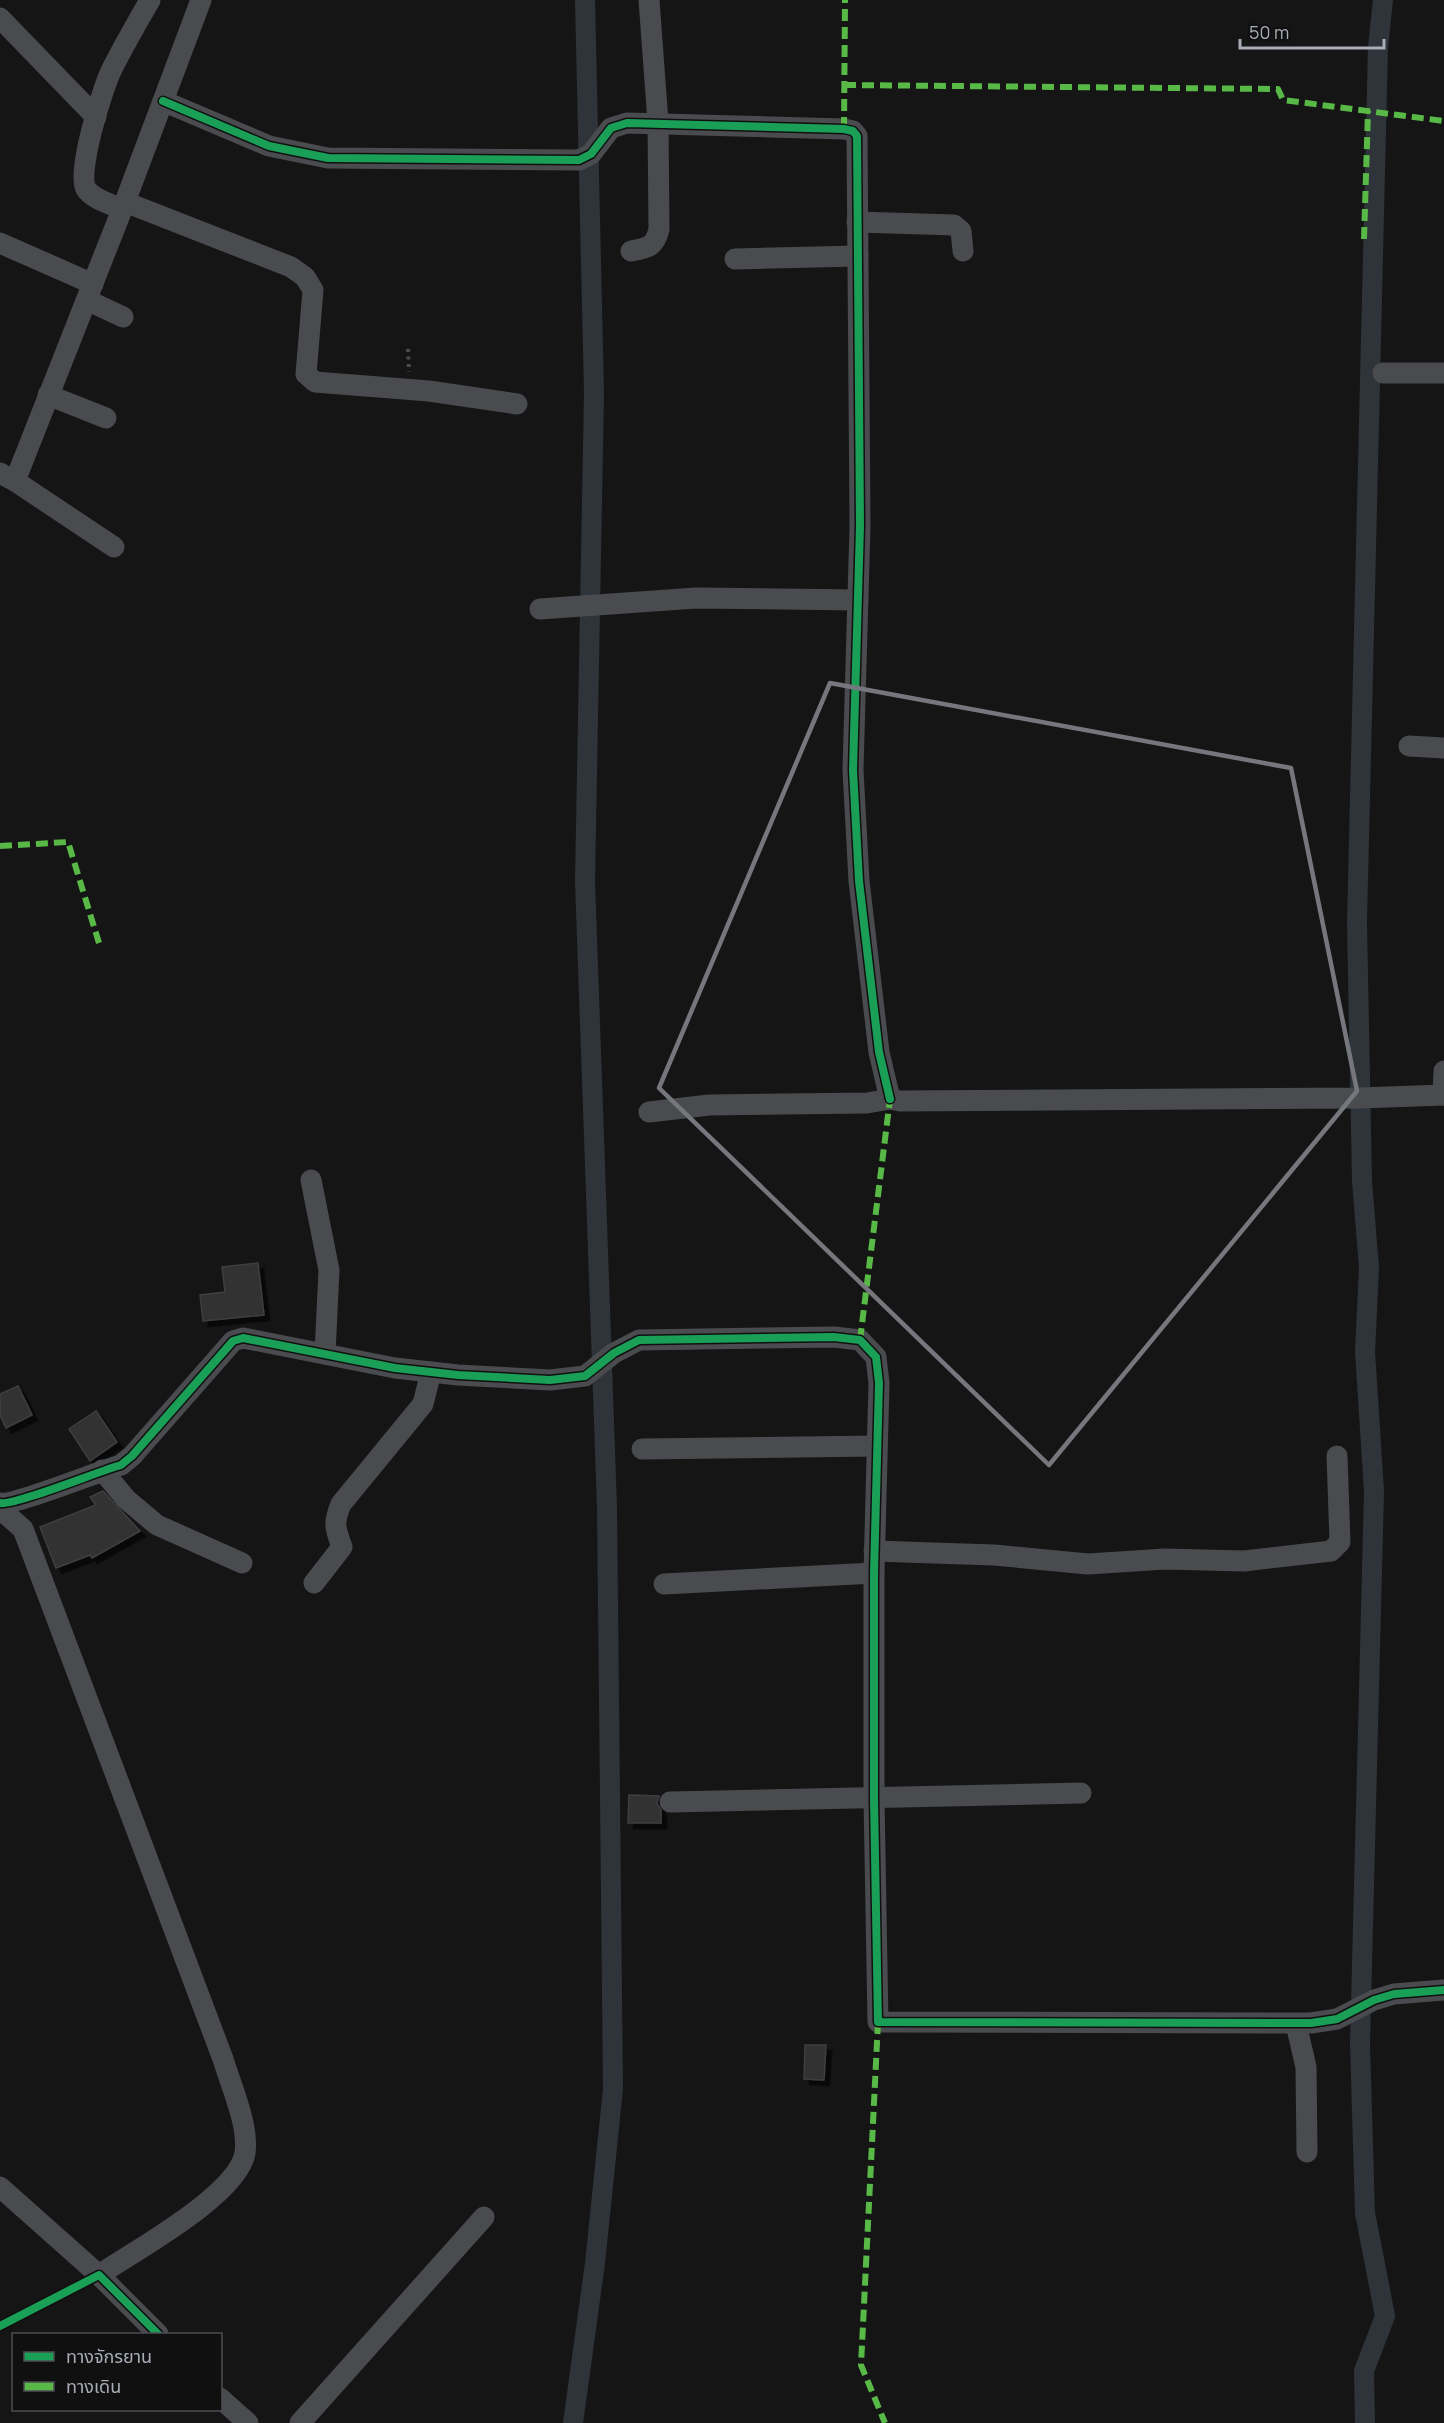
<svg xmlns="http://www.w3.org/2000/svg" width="1444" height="2423" font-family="Manrope,'Noto Sans Thai',sans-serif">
<defs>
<filter id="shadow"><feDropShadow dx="5.5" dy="5.5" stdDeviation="0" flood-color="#0009"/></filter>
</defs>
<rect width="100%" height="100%" fill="#151516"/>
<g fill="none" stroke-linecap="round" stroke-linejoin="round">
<!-- canal -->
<g stroke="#2e343a" stroke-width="20">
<polyline points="573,2423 595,2263 613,2089 607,1507 585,881 594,393 585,0"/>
<polyline points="1365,2423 1364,2371 1385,2316 1365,2213 1360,2044 1374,1491 1365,1352 1369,1268 1362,1181 1357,923 1378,47 1383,0"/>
</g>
</g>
<!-- building -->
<g fill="#303031" stroke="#3e3f42" stroke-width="1.5" filter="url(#shadow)">
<polygon points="258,1263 264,1315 203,1321 200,1295 225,1292 222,1267"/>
<polygon points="18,1386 32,1415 6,1428 0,1415 0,1394"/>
<polygon points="96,1411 117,1442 90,1461 69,1429"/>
<polygon points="103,1491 140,1531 92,1558 90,1555 56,1568 40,1527 96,1505 90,1497"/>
<polygon points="629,1795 659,1796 657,1803 661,1810 661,1823 628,1823"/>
<polygon points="805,2045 826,2045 824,2080 804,2079"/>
</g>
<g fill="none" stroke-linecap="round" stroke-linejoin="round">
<!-- path -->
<polyline stroke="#4b4d4f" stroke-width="4" stroke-dasharray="3 4.5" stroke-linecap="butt" points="408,349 409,372"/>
<!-- minor -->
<g stroke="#4a4b4e" stroke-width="21">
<polyline points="0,18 96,117"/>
<polyline points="163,101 269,146 328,158 579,160 591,154 611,128 627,123 844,129 853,131 857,136 860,526 853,770 859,881 879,1052 890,1099"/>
<polyline points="125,202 291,267 305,277 313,290 306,374 315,382 429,391 517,404"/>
<path d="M122 209C111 204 94 200 86 189 76 174 103 86 112 69 124 45 137 23 150 0"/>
<polyline points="857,222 954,225 961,231 963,251"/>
<polyline points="0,243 93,284"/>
<path d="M631 251C648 248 655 247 659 229L658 122 649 0"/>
<polyline points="735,259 858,256"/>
<polyline points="87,300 123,317"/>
<polyline points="1383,373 1444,373"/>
<polyline points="48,395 106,418"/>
<polyline points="0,473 15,481 114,547"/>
<polyline points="15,481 125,202 201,0"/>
<polyline points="540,609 696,598 858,600"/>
<polyline points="1409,746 1444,748"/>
<polyline points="1443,1095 1444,1071"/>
<polyline points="649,1112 709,1105 867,1103 890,1099 900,1101 1359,1098 1444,1095"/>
<polyline points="311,1180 329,1270 325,1354"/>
<polyline points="642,1449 877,1446"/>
<polyline points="102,1470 126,1499 157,1525 242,1563"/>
<path d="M0 1503C14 1506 99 1471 121 1465L132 1456 233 1341 243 1338 395 1368 458 1375 550 1380 585 1376 614 1353 639 1340 834 1337 860 1340 876 1357 879 1383 874 1573V1799L878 2022 1311 2023 1337 2019 1374 2000 1394 1994 1444 1990"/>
<path d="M0 1509 23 1529 223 2059C231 2086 249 2125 245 2153 238 2195 134 2251 99 2275"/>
<polyline points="874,1551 994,1555 1088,1564 1165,1559 1244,1561 1331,1551 1340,1542 1337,1456"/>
<path d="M314 1583 342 1547C335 1528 333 1523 341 1504L423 1404 431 1372"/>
<polyline points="664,1584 874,1573"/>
<polyline points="670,1802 1081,1793"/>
<polyline points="1296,2024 1306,2067 1307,2152"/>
<polyline points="0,2187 99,2275 158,2334"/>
<polyline points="220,2398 248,2423"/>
<polyline points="300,2423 484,2217"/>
</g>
<!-- quiet -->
<g stroke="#58b947" stroke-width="6" stroke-dasharray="12 6" stroke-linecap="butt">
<polyline points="844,85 1278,89 1283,100 1444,121"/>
<polyline points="844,129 845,0"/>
<polyline points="1364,239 1368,111"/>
<polyline points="0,846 68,842 99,943"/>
<polyline points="860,1340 890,1099"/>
<polyline points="878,2022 861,2365 885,2423"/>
</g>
<!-- cycleway casing -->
<g stroke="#101011" stroke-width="11">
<g id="cycleway">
<polyline points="163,101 269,146 328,158 579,160 591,154 611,128 627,123 844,129 853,131 857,136 860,526 853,770 859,881 879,1052 890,1099"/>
<path d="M0 1503C14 1506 99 1471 121 1465L132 1456 233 1341 243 1338 395 1368 458 1375 550 1380 585 1376 614 1353 639 1340 834 1337 860 1340 876 1357 879 1383 874 1573V1799L878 2022 1311 2023 1337 2019 1374 2000 1394 1994 1444 1990"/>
<polyline points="0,2326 99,2275 158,2334"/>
</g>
</g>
<!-- cycleway -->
<use href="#cycleway" stroke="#1a9f57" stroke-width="8"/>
</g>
<!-- marked area -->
<path fill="none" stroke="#75777d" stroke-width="4.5" stroke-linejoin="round" d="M830 683 1291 768 1357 1091 1049 1465 659 1088Z"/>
<!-- legend -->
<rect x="12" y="2333" width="210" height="78" fill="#101011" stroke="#4d4e53" stroke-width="1.5"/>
<rect x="24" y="2352" width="30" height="9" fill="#1a9f57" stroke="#4d4e53" stroke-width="1.5"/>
<text x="66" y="2363" font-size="18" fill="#a8acb5">ทางจักรยาน</text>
<rect x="24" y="2382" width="30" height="9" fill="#58b947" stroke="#4d4e53" stroke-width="1.5"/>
<text x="66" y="2393" font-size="18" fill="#a8acb5">ทางเดิน</text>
<!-- scale -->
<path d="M1240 39v9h144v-9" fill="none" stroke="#a8acb5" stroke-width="3"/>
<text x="1249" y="39" font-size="18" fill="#a8acb5" stroke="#101011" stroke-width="4.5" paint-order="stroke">50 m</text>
</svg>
